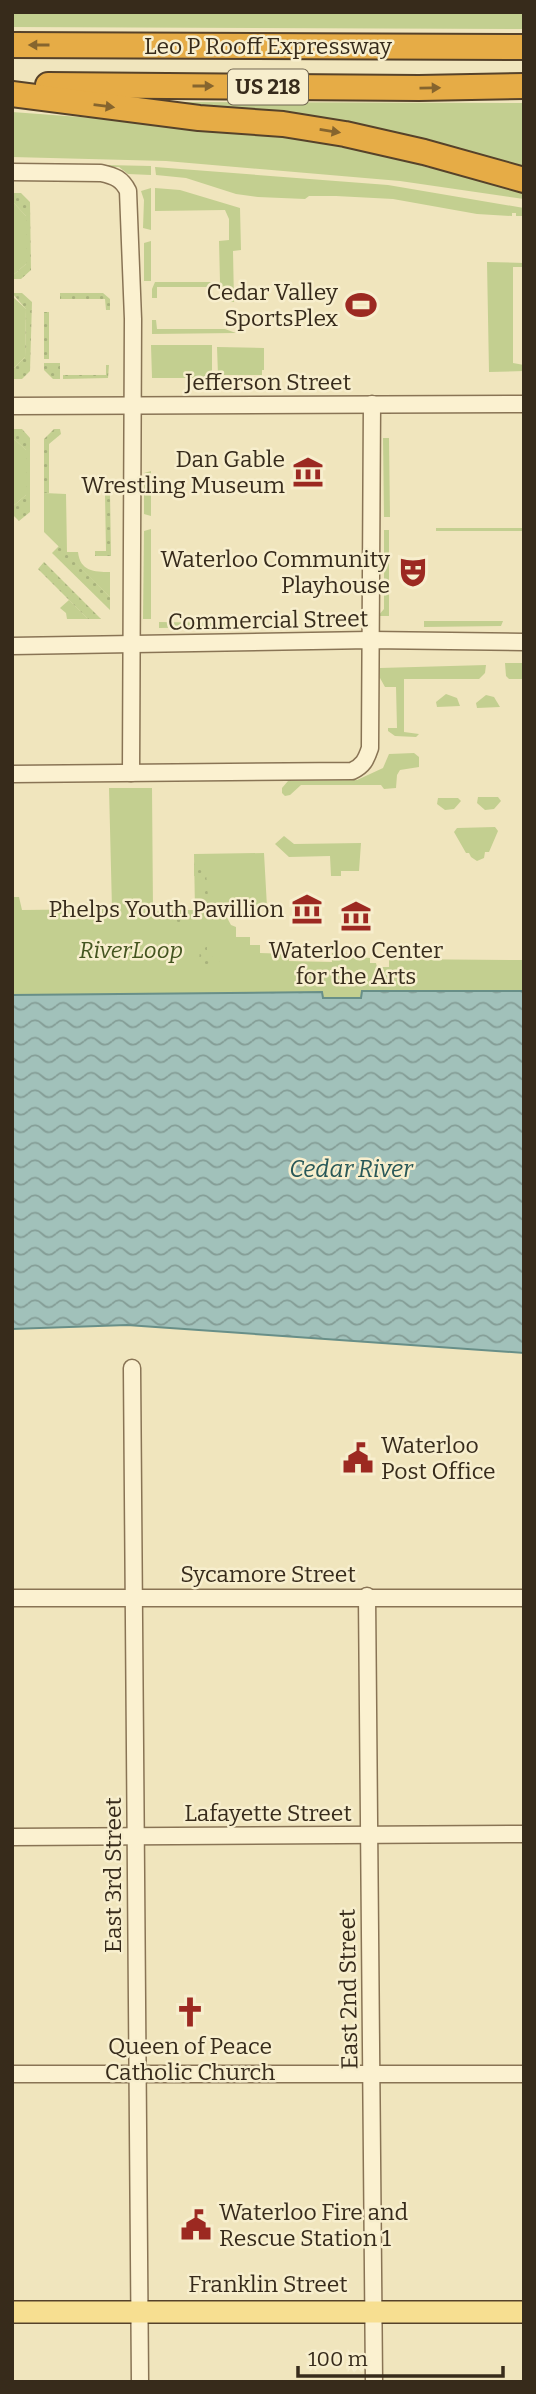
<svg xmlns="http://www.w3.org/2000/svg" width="536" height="2394" font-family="Bitter,serif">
<defs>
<pattern id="garden-dots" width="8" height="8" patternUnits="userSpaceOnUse" patternTransform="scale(1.75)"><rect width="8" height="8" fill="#c3cf90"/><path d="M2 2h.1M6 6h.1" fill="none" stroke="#a8b27c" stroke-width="1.8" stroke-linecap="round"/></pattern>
<pattern id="water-waves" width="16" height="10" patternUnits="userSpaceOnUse" patternTransform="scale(1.75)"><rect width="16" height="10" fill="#a1c1ba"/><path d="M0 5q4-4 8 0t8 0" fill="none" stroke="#849d96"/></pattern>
</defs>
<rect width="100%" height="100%" fill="#f0e5bd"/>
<!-- green -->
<g fill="#c3cf90">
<polygon points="12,12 524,12 524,29 12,27"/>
<polygon points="159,102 524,103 524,171"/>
<polygon points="12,112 283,132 424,163 423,166 429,168 431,165 524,192 524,199 400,181 166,161 12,157"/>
<polygon points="12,163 151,166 151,175 128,174 119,167 12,166"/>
<polygon points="155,167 388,185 524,208 524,216 516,216 516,213 512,213 512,216 477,214 393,199 336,196 309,196 305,199 258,197 236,194 186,178 156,175"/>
<polygon points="151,188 151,230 143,228 144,200 141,191"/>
<polygon points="155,188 180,190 240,208 241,250 233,251 234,302 228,302 227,287 157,287 157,298 152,298 152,289 155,282 220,282 219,241 229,240 229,219 225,210 155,211"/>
<polygon points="12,201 26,216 26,264 12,276"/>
<polygon points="151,241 151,281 144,281 144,243"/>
<polygon points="487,262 524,263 524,267 513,267 513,363 524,365 524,371 489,372"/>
<polygon points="12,296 26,309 25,357 12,370"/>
<polygon points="152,320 156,320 157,329 225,329 236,333 152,334"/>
<polygon points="151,345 212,345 212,378 152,378"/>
<polygon points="217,347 264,348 264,370 262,370 262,375 218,375"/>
<polygon points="12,437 26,450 26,495 12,507"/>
<polygon points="383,438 389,438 390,517 384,517"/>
<polygon points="151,471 151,516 144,514 144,473"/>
<path d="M44 493 66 494 67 552H78C80 571 94 572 110 572V597L44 532Z"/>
<rect x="436" y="528" width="88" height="3"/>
<polygon points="151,529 151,619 143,619 144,531"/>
<polygon points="384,530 389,530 389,616 378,616 384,609"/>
<polygon points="69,600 88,619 67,619 66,613 60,608"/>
<polygon points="424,621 503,621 501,626 424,627"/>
<polygon points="159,622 230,623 226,627 159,628"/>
<polygon points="505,663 524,663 524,679 509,679 506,676"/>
<polygon points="486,665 485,673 479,679 404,679 404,732 419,734 416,737 395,736 388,731 388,728 397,728 396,687 385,687 380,678 380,668"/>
<polygon points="446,694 457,698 460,706 437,707 436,702"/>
<polygon points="486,695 494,697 500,707 477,708 476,703"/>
<polygon points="414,753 419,757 419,767 400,770 397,775 396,788 384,789 381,785 301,785 290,795 285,796 282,793 282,788 288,781 357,780 383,768 389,754"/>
<path d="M109 788H152L153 911 195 910 194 854 264 853 267 907H252L242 901C234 902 227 905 225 914L231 925 236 927V937H250V945H260V953L289 954V961L332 962V953L357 954V957L370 958V963H376L377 967H389V959L524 960V991H362L361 998H323L322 992 12 995V897H19L22 910 112 909Z"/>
<polygon points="478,797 498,797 501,801 494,809 485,810 477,803"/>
<polygon points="438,798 458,798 461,801 454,809 445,810 437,804"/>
<polygon points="495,827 498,831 489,852 485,852 484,858 477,861 471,857 469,853 466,853 454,832 457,828"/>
<polygon points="284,836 294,844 361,843 359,871 341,871 341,876 331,876 330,856 289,857 275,844"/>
</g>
<!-- garden -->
<g fill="url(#garden-dots)">
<polygon points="12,193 21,193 30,202 31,270 21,279 12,279 12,276 26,264 26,216 12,201"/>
<polygon points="12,293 22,293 32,302 30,371 22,379 12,379 12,370 25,357 26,309"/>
<polygon points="60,293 103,293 110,299 110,310 106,310 105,299 60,299"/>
<rect x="44" y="312" width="5" height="47"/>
<polygon points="44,363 60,363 60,379 53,379 44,370"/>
<polygon points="106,365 109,365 108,378 63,379 63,375 106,375"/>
<polygon points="12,429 22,429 30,438 30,512 19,521 12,514 12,507 26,495 26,450 12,437"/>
<polygon points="54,429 60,429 61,434 49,444 49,493 44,493 44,439"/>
<polygon points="105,493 110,493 111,556 95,556 95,551 106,551"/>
<polygon points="59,546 110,597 110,610 52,553"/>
<polygon points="44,562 101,619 88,619 38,569"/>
<polygon points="194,862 206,873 208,896 203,896 203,877 194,876"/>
<path d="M104 909C102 919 92 923 83 924L82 916H71V910Z"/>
<polygon points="195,910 195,915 183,916 183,925 169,920 161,911"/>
<polygon points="207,944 207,954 220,961 199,966 200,945"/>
</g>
<!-- water -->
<polygon fill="url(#water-waves)" stroke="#688f88" stroke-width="2" points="362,991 524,991 524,1353 127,1325 12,1329 12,995 322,992 323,998 361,998"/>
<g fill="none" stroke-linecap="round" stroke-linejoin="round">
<!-- minor casing -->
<g stroke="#897455" stroke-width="19">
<g id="minor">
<path d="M12 172 101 173C115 176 122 179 128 191L133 319 131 773"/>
<polyline points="12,406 524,404"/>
<polyline points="12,646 370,640 524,642"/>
<path d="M12 774 352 771C363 766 366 760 370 748L372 404"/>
<polyline points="132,1368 140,2382"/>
<polyline points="367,1596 374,2382"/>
<polyline points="12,1598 524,1598"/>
<polyline points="12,1837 524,1834"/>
<polyline points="12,2074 524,2074"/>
</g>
</g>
<!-- major casing -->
<g stroke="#56422a" stroke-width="24">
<polyline id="major" points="12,2312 524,2312"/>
</g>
<!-- highway casing -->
<g stroke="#56422a" stroke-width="28">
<g id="highway">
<polyline points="12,45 524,47"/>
<polyline points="48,85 419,88 524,86"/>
<polyline points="12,94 199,118 283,124 345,134 424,152 524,180"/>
</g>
</g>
<!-- minor -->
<use href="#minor" stroke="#fbf1d0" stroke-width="16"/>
<!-- major -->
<use href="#major" stroke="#f7df91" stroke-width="21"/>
<!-- highway -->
<use href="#highway" stroke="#e6ac46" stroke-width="24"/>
</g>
<!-- one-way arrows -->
<defs><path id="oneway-solid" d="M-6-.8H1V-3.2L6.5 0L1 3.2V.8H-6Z" transform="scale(1.75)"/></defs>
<g fill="#86652e">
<use href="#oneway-solid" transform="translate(39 45) rotate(-180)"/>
<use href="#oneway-solid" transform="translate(203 86)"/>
<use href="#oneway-solid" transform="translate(430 88) rotate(-1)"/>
<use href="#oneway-solid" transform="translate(104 106) rotate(7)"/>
<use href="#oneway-solid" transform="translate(330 131) rotate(9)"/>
</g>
<!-- icons -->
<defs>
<g id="stadium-bare" transform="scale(2.415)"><path d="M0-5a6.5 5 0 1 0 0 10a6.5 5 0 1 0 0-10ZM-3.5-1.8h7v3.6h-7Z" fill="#9c2921" stroke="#f7eecd" stroke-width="2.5" paint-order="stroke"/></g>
<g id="museum-bare" transform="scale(2.415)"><path d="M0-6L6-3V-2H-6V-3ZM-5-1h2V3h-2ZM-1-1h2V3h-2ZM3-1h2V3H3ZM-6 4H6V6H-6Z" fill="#9c2921" stroke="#f7eecd" stroke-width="2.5" paint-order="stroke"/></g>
<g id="theatre-bare" transform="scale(2.415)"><path d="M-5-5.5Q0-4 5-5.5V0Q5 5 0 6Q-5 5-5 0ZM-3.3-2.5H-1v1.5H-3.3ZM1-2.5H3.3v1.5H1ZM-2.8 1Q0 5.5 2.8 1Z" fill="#9c2921" stroke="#f7eecd" stroke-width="2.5" paint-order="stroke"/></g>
<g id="civic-bare" transform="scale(2.415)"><path d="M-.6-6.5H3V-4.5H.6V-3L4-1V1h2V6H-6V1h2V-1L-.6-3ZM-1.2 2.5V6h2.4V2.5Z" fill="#9c2921" stroke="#f7eecd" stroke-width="2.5" paint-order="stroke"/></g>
<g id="church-bare" transform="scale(2.415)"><path d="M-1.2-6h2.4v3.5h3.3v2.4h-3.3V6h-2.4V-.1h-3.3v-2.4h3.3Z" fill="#9c2921" stroke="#f7eecd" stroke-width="2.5" paint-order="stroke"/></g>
</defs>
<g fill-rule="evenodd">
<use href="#stadium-bare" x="361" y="305"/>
<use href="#museum-bare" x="308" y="472"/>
<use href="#theatre-bare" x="413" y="572"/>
<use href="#museum-bare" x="307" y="909"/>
<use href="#museum-bare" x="356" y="916"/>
<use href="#civic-bare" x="358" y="1458"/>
<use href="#church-bare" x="190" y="2012"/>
<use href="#civic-bare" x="196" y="2225"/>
</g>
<g text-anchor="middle" stroke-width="5" stroke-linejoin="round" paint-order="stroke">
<!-- shield labels -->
<rect fill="#f7eecd" stroke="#716650" stroke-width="2" x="228" y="69.5" width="80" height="35" rx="5"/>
<g font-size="21" font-weight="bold" fill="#372b1b">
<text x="268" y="94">US 218</text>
</g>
<!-- street labels -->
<g font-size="23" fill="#372b1b" stroke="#f7eecd">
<text x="268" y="54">Leo P Rooff Expressway</text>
<text x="268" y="390">Jefferson Street</text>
<text transform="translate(268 620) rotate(-1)" y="8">Commercial Street</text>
<text x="268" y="1582">Sycamore Street</text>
<text x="268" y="1821">Lafayette Street</text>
<text transform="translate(113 1875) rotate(-90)" y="8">East 3rd Street</text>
<text transform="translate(348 1989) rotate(-91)" y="8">East 2nd Street</text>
<text x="268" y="2292">Franklin Street</text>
</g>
<!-- poi labels -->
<g font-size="23" fill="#372b1b" stroke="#f7eecd" text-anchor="end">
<text x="338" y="300">Cedar Valley<tspan x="338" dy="26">SportsPlex</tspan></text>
<text x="285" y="467">Dan Gable<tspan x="285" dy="26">Wrestling Museum</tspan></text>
<text x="390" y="567">Waterloo Community<tspan x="390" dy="26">Playhouse</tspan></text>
<text x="284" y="917">Phelps Youth Pavillion</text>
<text x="356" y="958" text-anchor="middle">Waterloo Center<tspan x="356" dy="26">for the Arts</tspan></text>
<text x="381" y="1453" text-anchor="start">Waterloo<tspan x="381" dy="26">Post Office</tspan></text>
<text x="190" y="2054" text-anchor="middle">Queen of Peace<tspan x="190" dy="26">Catholic Church</tspan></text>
<text x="219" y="2220" text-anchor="start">Waterloo Fire and<tspan x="219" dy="26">Rescue Station 1</tspan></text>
</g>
<!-- park labels -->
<g font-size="23" font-style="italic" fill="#445520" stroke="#f7eecd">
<text x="131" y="958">RiverLoop</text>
</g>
<!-- water labels -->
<g font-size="24" font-style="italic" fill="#295858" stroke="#f7eecd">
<text x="351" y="1177">Cedar River</text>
</g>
</g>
<!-- border -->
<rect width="536" height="2394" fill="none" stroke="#372b1b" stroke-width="28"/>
<!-- scale -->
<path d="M298 2366v10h205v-10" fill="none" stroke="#372b1b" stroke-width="3.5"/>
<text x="308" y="2366" font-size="21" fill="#372b1b" stroke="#f7eecd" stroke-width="5" paint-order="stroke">100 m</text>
</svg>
